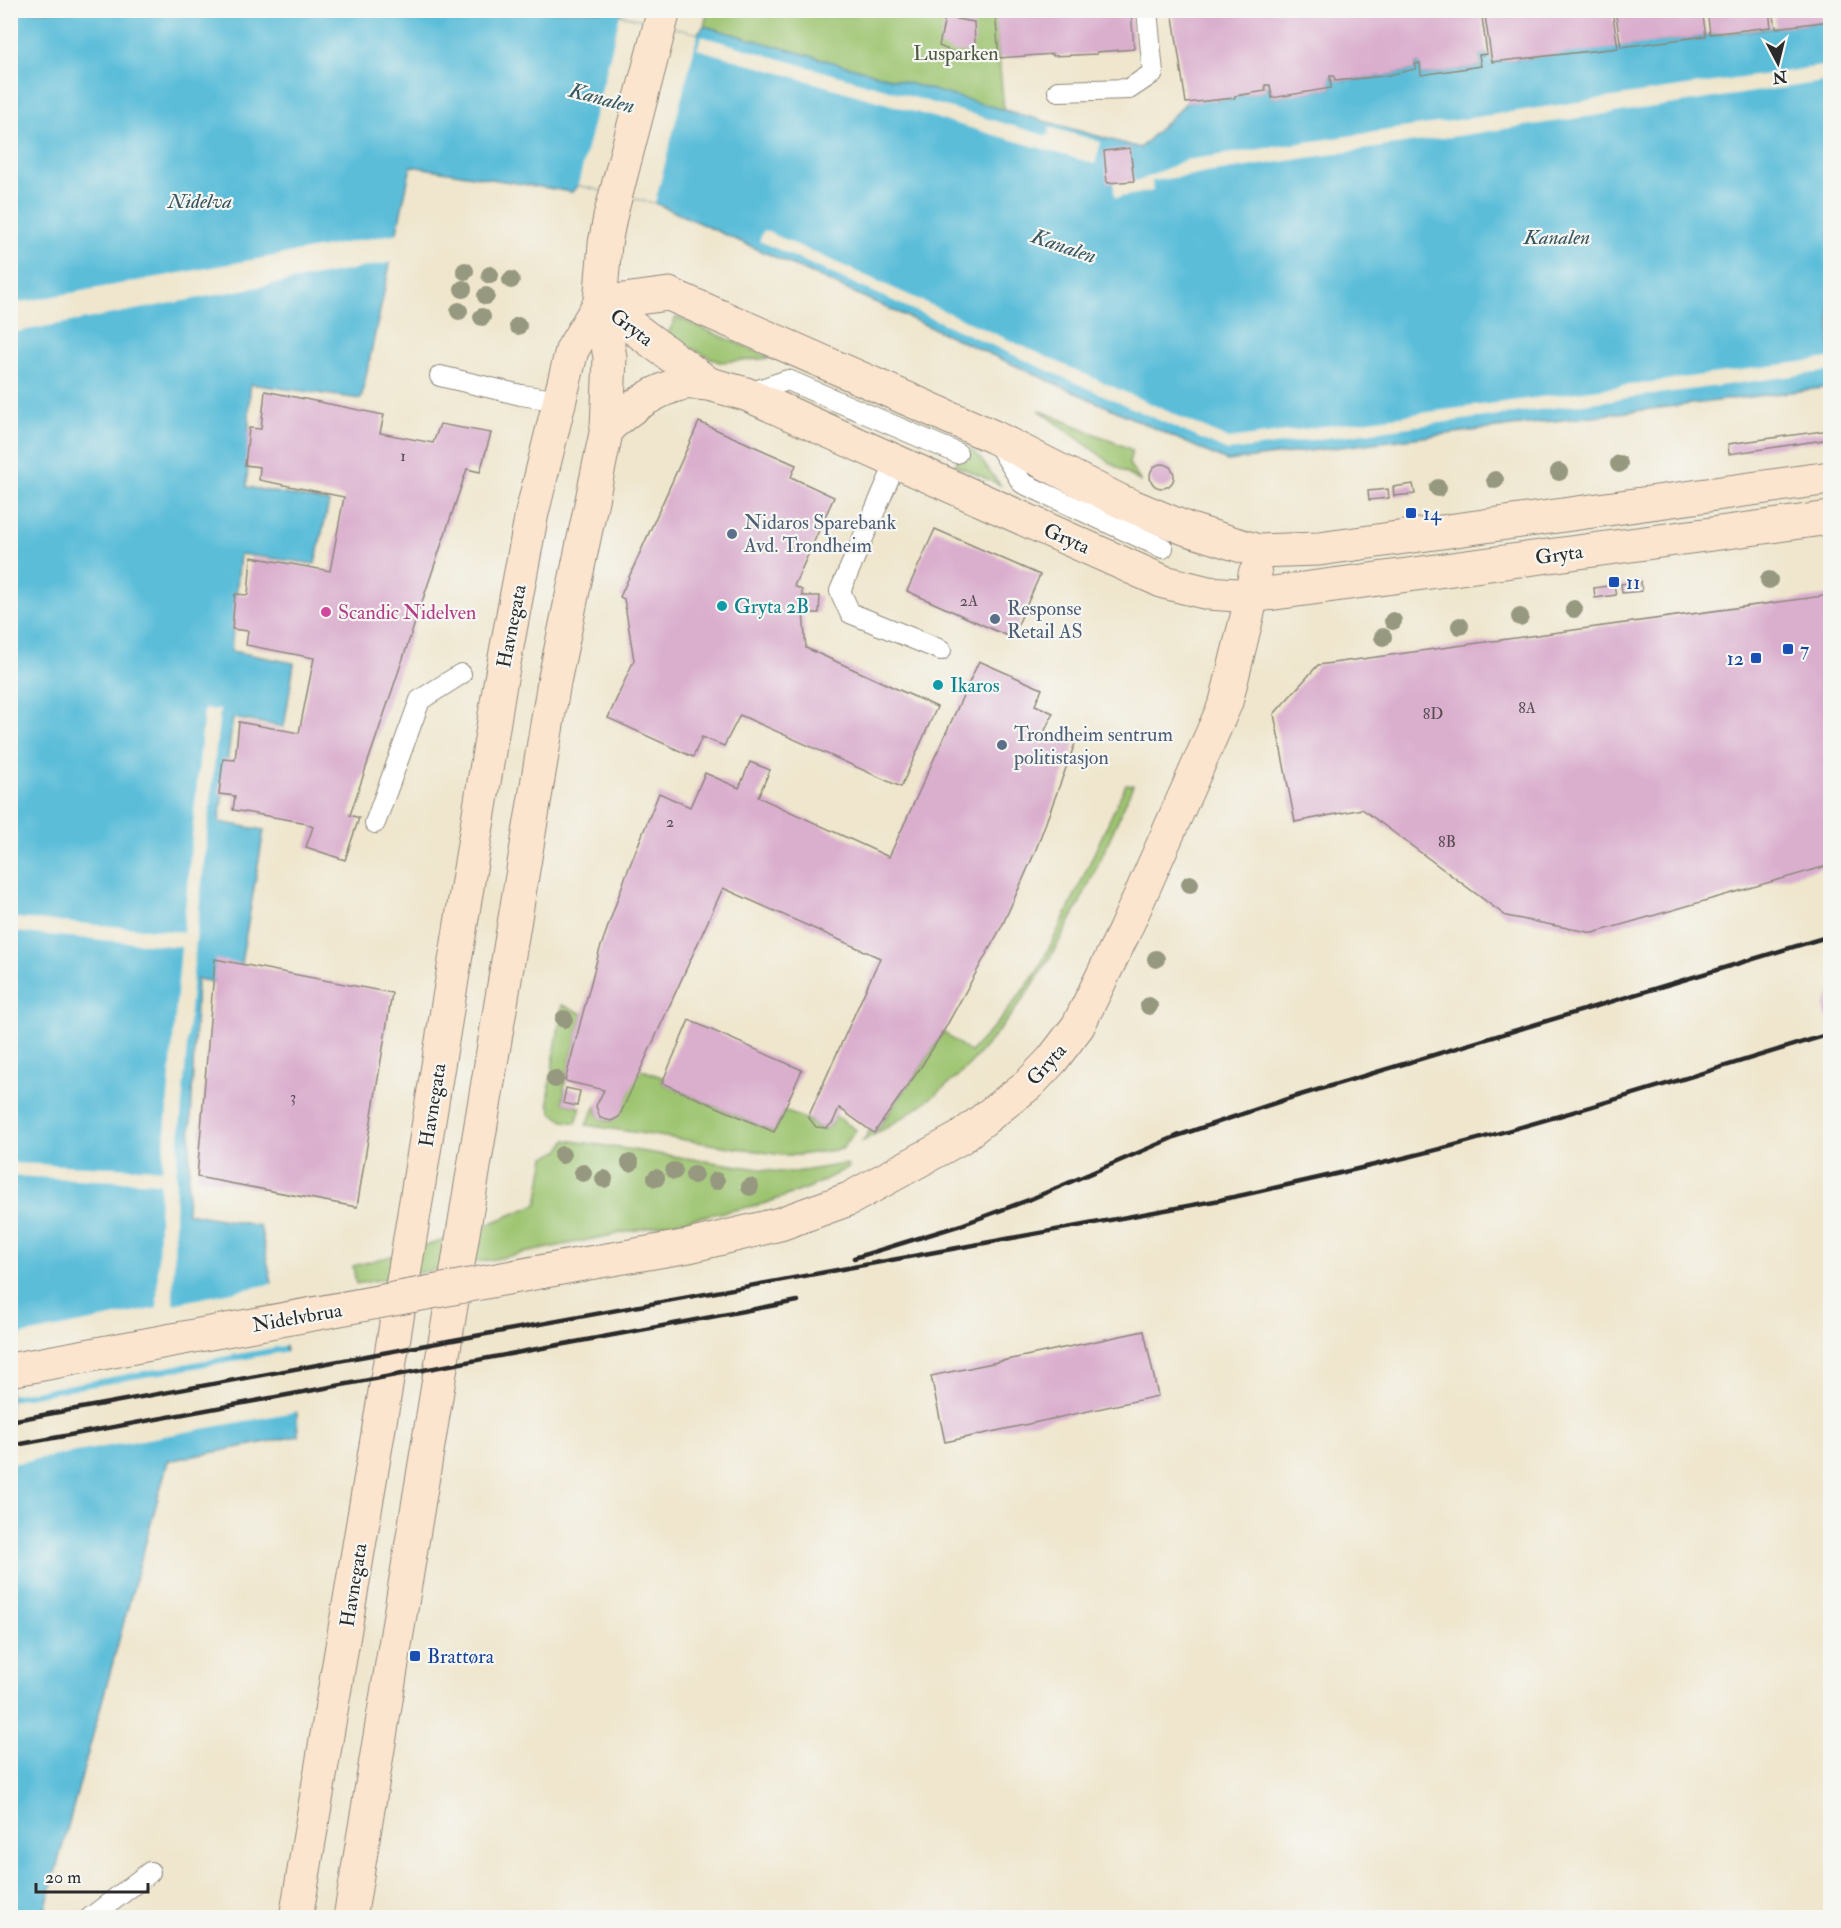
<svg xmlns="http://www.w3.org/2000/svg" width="1841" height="1928" font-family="'IM FELL Double Pica',serif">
<rect width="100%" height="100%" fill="#f6f6f2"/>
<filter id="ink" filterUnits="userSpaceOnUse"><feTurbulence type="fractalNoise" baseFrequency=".0167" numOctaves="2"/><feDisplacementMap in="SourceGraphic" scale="12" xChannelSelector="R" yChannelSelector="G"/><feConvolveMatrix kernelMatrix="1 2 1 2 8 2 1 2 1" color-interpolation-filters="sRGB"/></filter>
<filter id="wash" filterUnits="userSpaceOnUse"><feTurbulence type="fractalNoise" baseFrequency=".008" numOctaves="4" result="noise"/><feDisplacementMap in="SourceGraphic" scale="24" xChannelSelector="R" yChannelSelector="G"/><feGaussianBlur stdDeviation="1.35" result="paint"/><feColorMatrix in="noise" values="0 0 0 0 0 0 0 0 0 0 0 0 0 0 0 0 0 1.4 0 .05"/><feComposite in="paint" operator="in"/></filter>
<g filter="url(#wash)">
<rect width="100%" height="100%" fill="#efe6cd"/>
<!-- green -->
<g fill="#9dc470" stroke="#64784e" stroke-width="1.5">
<polygon points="708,11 996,11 999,58 1004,111 704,26"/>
<polygon points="676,317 772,358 719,362 667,336"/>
<polygon points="1039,410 1132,450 1129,464 1141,482 1112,464"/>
<polygon points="964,445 976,453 1000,485 955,465"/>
<path d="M1126 784 1133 785C1093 879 1051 975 982 1050 974 1059 966 1069 957 1077 928 1102 897 1123 863 1141L870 1130 875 1133 921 1067 943 1032 970 1052 1002 1018 1037 972 1069 908Z"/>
<polygon points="562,1005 583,1014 565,1081 563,1103 581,1107 576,1123 564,1121 552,1113 549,1103 549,1089"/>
<path d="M640 1069 664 1078 662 1083 774 1132 784 1111 810 1121 816 1127 823 1129 831 1126 836 1116 856 1130 842 1149 799 1155H782L586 1125 596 1106C597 1116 602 1121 611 1121L618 1117Z"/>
<polygon points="566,1140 779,1172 795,1172 846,1164 849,1167 811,1187 763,1204 495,1259 356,1284 353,1266 399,1254 470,1232 537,1204 545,1157 559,1151"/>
</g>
<!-- water -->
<polygon fill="#5bbdd9" stroke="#437482" stroke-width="1.5" points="11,11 620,11 621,15 697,34 704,26 1140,148 1186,103 1217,99 1218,100 1266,91 1265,85 1270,85 1272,98 1331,88 1330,76 1334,76 1335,81 1384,76 1416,69 1415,64 1420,63 1422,75 1481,66 1479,55 1487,54 1493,62 1830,21 1830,387 1227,461 655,203 578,185 572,192 411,166 361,399 250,384 247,487 329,502 315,564 240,554 231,651 294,663 284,727 233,718 219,822 264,830 237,986 197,979 187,1213 260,1226 296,1399 298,1436 168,1461 43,1917 11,1918"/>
<!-- pier -->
<g fill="#efe6cd">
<polygon points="620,15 698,34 655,203 578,185"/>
<polygon points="701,36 1048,136 1050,127 1101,142 1095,164 697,49"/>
<polygon points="1830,65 1830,81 1152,181 1153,191 1115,198 1113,182 1141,180 1185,160"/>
<polygon points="764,230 1229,439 1830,358 1830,371 1228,451 759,241"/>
<polygon points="399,233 393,262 11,333 11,304"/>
<polygon points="204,709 220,710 196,939 176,1177 173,1304 275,1283 288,1345 11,1395 11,1337 157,1308 160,1183 11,1176 11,1163 162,1169 181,947 14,932 15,918 183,932"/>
<polygon points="289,1351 299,1399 300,1411 11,1464 11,1401"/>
</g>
<g id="blocks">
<!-- building -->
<g fill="#daafce">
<polygon points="995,10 1131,10 1134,49 1097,52 1097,54 1053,56 1053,54 999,58"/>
<polygon points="1172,10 1481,10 1487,54 1479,55 1481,66 1421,75 1420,63 1415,64 1416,69 1384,76 1335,81 1334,76 1330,76 1331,88 1272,98 1270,85 1265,85 1266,91 1235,96 1235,98 1186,103"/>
<polygon points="1484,10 1612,10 1618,48 1492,62"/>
<polygon points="1615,10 1702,10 1706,36 1621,47"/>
<polygon points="1707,10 1769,10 1771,27 1710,34"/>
<polygon points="1773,10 1830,10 1830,21 1776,28"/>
<polygon points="945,17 974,22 975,44 972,44 973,53 953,52 939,46"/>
<polygon points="1130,148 1134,181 1107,183 1104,151"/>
<polygon points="265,391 384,415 380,433 433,443 440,424 491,433 480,472 467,469 350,815 359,818 345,860 306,847 313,827 302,822 233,810 235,796 219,794 223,759 235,760 239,722 299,733 314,658 246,645 248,631 232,629 235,594 248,595 251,557 330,571 344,497 259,480 260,467 245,465 249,428 261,429"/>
<polygon points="699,422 796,465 791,477 834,497 794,586 802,590 802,596 820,596 819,613 803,613 806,648 937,707 901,787 740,715 724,746 702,737 693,757 608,718 634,660 624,599 620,597"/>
<polygon points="1830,430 1830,439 1729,454 1728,444"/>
<circle cx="1162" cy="476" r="12"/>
<polygon points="1413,484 1415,494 1394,496 1393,487"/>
<polygon points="1388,489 1389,498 1369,500 1368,491"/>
<polygon points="935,529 1040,575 1012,638 907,591"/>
<polygon points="1641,581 1642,591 1622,593 1621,584"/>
<polygon points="1614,585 1616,595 1595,598 1594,588"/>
<polygon points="1830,595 1830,865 1593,933 1506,916 1362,809 1295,822 1274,714 1318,665"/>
<polygon points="979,661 1042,689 1035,705 1053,713 1041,739 1077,738 1035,852 1002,926 943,1032 921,1067 874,1133 839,1108 833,1122 827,1128 816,1127 809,1118 810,1113 880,958 723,888 619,1117 611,1121 600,1118 596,1106 604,1090 565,1081 599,952 626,875 659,793 690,807 705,773 739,788 750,762 770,770 758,797 889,857"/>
<polygon points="215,959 392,993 357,1207 197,1177"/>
<polygon points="1830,991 1830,1027 1824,1008"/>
<polygon points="689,1020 802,1070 774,1132 662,1083"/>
<polygon points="566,1088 580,1091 577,1106 563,1103"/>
<polygon points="1144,1331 1158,1396 945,1442 931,1376"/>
</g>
</g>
</g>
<g filter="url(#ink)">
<use href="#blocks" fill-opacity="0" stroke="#8d887c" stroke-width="1.5"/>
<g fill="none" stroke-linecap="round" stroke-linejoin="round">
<!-- lane casing -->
<g stroke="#8d887c" stroke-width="22">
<g id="lane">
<polyline points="1058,91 1129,89 1153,73 1147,10"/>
<polyline points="440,376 521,395 560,401"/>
<polyline points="746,394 788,380 957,453"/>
<polyline points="996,441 1022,483 1163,548"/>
<polyline points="896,462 840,591 850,613 941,650"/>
<polyline points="375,823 420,700 461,674"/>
<polyline points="90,1918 150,1872"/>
</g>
</g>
<!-- secondary casing -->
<g stroke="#8d887c" stroke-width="35">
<g id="secondary">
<polyline points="600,303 709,384 746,394 1164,582 1208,593 1252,596 1830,518"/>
<polyline points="600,303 669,294 994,437 1120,501 1187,529 1258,551 1319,549 1830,478"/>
<path d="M607 428C629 409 655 389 685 383 692 382 701 384 709 384"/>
<polyline points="583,1264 689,1246 780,1224 849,1199 960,1138 1029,1084 1052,1060 1078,1026 1124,932 1193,777 1226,702 1252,596 1255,574"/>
<polyline points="296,1918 384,1398 500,684 532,513 572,350 600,303"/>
<polyline points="350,1918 554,682 607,428 610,357 600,303 605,244 610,217 664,10"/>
</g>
</g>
<!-- lane -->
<use href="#lane" stroke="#fff" stroke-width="20"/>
<!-- secondary -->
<use href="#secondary" stroke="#fce5cf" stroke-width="33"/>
<!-- rail -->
<g stroke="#2b2b2b" stroke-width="4.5">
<polyline points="854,1258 961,1225 1031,1199 1177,1136 1287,1099 1830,936"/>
<path d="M10 1421 1220 1200C1300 1182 1380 1165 1459 1144 1584 1111 1707 1071 1830 1034"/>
<polyline points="10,1446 798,1301"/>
</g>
<!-- secondary-bridge casing -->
<g stroke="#8d887c" stroke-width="35" stroke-linecap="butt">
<polyline id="secondary-bridge" points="10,1370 583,1264"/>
</g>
<!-- secondary-bridge -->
<use href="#secondary-bridge" stroke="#fce5cf" stroke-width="33"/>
</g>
<!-- trees -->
<g fill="#96987f">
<circle cx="465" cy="271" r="9"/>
<circle cx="490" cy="275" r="9"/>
<circle cx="511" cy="280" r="9"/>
<circle cx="463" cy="289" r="9"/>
<circle cx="486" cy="296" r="9"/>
<circle cx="459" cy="311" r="9"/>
<circle cx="482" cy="317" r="9"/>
<circle cx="518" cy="326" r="9"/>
<circle cx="1619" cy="464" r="9"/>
<circle cx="1559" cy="472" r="9"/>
<circle cx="1495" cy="480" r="9"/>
<circle cx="1438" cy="488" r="9"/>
<circle cx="1769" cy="580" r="9"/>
<circle cx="1574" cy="609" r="9"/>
<circle cx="1520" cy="617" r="9"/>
<circle cx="1393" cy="621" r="9"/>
<circle cx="1460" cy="626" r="9"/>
<circle cx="1383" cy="637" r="9"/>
<circle cx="1190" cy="884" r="9"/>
<circle cx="1156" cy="959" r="9"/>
<circle cx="1149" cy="1006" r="9"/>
<circle cx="564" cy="1019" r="9"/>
<circle cx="555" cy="1079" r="9"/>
<circle cx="562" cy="1155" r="9"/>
<circle cx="630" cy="1163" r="9"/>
<circle cx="674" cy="1171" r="9"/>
<circle cx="583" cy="1173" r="9"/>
<circle cx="694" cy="1175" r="9"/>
<circle cx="656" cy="1178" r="9"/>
<circle cx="604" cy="1179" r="9"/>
<circle cx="716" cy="1181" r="9"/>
<circle cx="750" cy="1187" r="9"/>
</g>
</g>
<!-- markers -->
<g fill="#1a4fb4" stroke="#f6f6f2" stroke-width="2">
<rect x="1405" y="507" width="12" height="12" rx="3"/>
<rect x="1608" y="576" width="12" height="12" rx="3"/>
<rect x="1782" y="643" width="12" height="12" rx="3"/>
<rect x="1750" y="652" width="12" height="12" rx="3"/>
<rect x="409" y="1650" width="12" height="12" rx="3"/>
</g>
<g fill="#5c6f8a" stroke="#f6f6f2" stroke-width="2">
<circle cx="732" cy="534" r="6"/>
<circle cx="995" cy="619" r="6"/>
<circle cx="1002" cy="745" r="6"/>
</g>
<g fill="#0f9aa8" stroke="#f6f6f2" stroke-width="2">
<circle cx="722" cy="606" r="6"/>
<circle cx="938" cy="685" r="6"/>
</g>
<circle fill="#d1479c" stroke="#f6f6f2" stroke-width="2" cx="326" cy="612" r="6"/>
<g text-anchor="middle" stroke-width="4.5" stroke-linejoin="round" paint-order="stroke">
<!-- number labels -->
<g font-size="16" fill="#574c54">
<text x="403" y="461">1</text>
<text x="969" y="606">2A</text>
<text x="1527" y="713">8A</text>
<text x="1433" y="719">8D</text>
<text x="670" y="827">2</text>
<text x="1447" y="847">8B</text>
<text x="293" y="1102">3</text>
</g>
<!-- park labels -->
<g font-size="20" fill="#4d5940" stroke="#f6f6f2">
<text x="956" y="60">Lusparken</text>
</g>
<!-- street labels -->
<g font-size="20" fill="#2b2b2b" stroke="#f6f6f2">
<text transform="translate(632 327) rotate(37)" y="7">Gryta</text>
<text transform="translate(1067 538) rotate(24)" y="7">Gryta</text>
<text transform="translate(1559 554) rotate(-8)" y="7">Gryta</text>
<text transform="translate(511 626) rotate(-79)" y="7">Havnegata</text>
<text transform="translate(1046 1064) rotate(-48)" y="7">Gryta</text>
<text transform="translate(432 1105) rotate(-81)" y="7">Havnegata</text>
<text transform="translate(297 1317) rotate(-10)" y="7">Nidelvbrua</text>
<text transform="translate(353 1585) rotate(-81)" y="7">Havnegata</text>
</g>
<!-- transit labels -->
<g font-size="20" fill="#164399" stroke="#f6f6f2" text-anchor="start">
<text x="1423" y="520">14</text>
<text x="1626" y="589">11</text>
<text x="1800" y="656">7</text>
<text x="1744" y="665" text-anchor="end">12</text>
<text x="427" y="1663">Brattøra</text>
</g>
<!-- service labels -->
<g font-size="20" fill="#4e5e75" stroke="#f6f6f2" text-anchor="start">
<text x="744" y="529">Nidaros Sparebank<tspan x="744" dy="23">Avd. Trondheim</tspan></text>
<text x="1007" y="615">Response<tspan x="1007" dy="23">Retail AS</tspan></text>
<text x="1014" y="741">Trondheim sentrum<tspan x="1014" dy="23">politistasjon</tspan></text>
</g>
<!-- culture labels -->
<g font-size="20" fill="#0d838f" stroke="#f6f6f2" text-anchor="start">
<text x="734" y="613">Gryta 2B</text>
<text x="950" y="692">Ikaros</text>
</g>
<!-- hotel labels -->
<g font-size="20" fill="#b23c85" stroke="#f6f6f2" text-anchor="start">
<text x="338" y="619">Scandic Nidelven</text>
</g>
<!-- water labels -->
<g font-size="21" font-style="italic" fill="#39575f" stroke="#f6f6f2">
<text transform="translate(602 98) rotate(15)" y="7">Kanalen</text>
<text x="200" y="208">Nidelva</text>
<text x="1557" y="244">Kanalen</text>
<text transform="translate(1064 246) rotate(19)" y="7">Kanalen</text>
</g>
</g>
<!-- margin -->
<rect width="1841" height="1928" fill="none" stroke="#f6f6f2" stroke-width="36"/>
<!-- north arrow -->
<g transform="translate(1778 63) rotate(173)" stroke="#f6f6f2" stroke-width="4.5" paint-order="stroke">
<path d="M0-4.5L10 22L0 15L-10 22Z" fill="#2b2b2b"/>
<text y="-9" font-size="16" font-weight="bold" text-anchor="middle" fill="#2b2b2b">N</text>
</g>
<!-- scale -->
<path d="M36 1883v9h112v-9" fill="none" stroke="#2b2b2b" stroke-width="3"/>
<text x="45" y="1883" font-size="18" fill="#2b2b2b" stroke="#f6f6f2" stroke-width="4.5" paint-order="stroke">20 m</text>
</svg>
